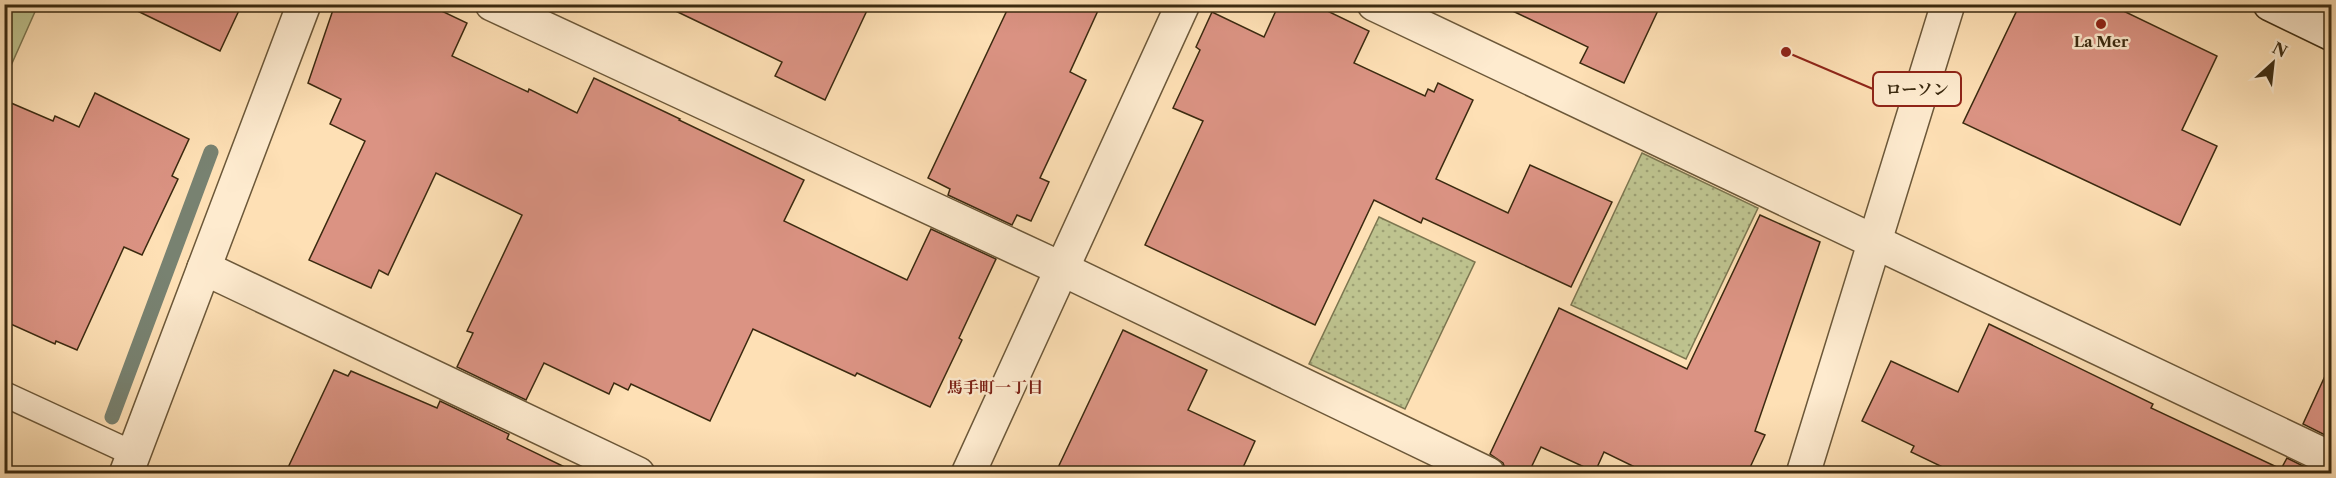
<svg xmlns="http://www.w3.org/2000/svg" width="2336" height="478" font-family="'Libre Caslon Text','Noto Serif JP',serif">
<defs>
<pattern id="garden-dots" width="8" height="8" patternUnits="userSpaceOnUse" patternTransform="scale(1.5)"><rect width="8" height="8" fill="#bec38f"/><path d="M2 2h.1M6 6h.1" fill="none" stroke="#9c9f73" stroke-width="1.8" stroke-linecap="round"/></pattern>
</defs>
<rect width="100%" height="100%" fill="#fee0b5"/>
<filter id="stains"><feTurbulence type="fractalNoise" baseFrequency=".00333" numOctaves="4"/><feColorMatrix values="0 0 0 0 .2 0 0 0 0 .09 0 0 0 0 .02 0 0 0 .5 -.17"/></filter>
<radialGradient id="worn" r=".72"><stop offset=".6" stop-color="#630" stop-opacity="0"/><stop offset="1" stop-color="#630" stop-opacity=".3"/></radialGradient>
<!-- grass -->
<polygon fill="#bec38f" stroke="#7c7650" stroke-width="1.5" points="5,4 38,5 5,79 4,5"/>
<!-- garden -->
<g fill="url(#garden-dots)" stroke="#7c7650" stroke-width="1.5">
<polygon points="1642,153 1758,208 1686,359 1571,305"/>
<polygon points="1379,217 1475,262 1405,409 1309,364"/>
</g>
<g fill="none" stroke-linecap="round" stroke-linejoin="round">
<!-- stream -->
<polyline stroke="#788271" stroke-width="15" points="112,417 211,152"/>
</g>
<!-- building -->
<g fill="#db9383" stroke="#3b2a10" stroke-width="1.5">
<polygon points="123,4 242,4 220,51"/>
<polygon points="335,4 427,4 467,23 452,56 528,92 529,89 577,113 594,78 680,119 679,120 804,180 784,221 907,280 931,229 996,259 959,338 962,340 930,407 857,373 855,376 753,329 710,421 631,384 628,390 614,383 609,394 544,363 526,400 457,367 473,333 467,331 522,215 436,173 388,275 379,270 371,288 309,260 365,141 330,124 341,99 308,83"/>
<polygon points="661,4 870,4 825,100 775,76 782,62"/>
<polygon points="1010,4 1101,4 1070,72 1086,80 1040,178 1049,182 1031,221 1017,215 1012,225 948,195 950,189 928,178"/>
<polygon points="1279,4 1313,4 1369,31 1354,63 1425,96 1428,89 1434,92 1438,83 1473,100 1436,179 1508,213 1530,165 1612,202 1571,287 1423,218 1421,223 1374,200 1315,325 1145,245 1203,121 1173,108 1200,50 1196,47 1212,12 1264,37"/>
<polygon points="1498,4 1661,4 1624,83 1580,63 1588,47"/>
<polygon points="2020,4 2109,4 2217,56 2182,130 2217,146 2180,225 1963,123"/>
<polygon points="95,93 189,139 172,176 178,179 142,255 124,247 77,350 56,341 55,344 4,321 4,100 53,121 55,116 79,127"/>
<polygon points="1760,215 1820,242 1755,431 1765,435 1747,474 1649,474 1604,452 1595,472 1541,447 1528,474 1507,474 1503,463 1490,454 1559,308 1687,369"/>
<polygon points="1989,324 2153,404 2151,408 2281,469 2287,458 2319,474 1957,474 1911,452 1914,446 1862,421 1891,361 1958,392"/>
<polygon points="1123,330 1207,370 1188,410 1255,441 1240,474 1055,474"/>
<polygon points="2331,363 2331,438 2303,424"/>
<polygon points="334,370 348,376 351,371 437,408 440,401 509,434 507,439 579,474 285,474"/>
</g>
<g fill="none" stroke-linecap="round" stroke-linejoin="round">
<!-- lane casing -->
<g stroke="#6c5839" stroke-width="27">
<polyline id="lane" points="4,394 134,454"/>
</g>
<!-- street casing -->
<g stroke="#6c5839" stroke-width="36">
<g id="street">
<polyline points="492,4 1062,269 1488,474"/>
<polyline points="1374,4 2332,459"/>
<polyline points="204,268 638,474"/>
<polyline points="126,474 304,4"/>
<polyline points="968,474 1183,4"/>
<polyline points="1803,474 1948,4"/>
</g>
</g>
<!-- secondary casing -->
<g stroke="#3b2a10" stroke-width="36">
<polyline id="secondary" points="2270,4 2332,34"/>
</g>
<!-- lane -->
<use href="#lane" stroke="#feebcf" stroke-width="24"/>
<!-- street -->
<use href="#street" stroke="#feebcf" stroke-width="33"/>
<!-- secondary -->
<use href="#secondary" stroke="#feebcf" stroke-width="33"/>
</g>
<!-- markers -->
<circle fill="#8f2418" stroke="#feebcf" stroke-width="2" cx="2101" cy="24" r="6"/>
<g text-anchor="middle" stroke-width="5" stroke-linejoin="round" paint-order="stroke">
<!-- poi labels -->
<g font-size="15" font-weight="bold" fill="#3b2a10" stroke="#feebcf">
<text x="2101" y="47">La Mer</text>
</g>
<!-- neighbourhood labels -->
<g font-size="16" font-weight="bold" fill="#7a1f14" stroke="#feebcf">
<text x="995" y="393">馬手町一丁目</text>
</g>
</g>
<!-- callouts -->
<path fill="none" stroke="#8f2418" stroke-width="2" d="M1786 52L1873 89"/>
<circle fill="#8f2418" stroke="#feebcf" stroke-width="2" cx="1786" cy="52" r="6"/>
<rect fill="#feebcf" stroke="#8f2418" stroke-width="2" x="1873" y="72" width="88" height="34" rx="6"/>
<g font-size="16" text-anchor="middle" font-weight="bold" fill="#3b2a10">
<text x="1917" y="95">ローソン</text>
</g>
<!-- margin -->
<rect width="2336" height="478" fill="none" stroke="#fee0b5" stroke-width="24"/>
<rect x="6" y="6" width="2324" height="466" fill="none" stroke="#3b2a10" stroke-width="3"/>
<rect x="12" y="12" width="2312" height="454" fill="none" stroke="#3b2a10" stroke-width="1.5"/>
<!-- north arrow -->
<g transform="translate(2273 63) rotate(27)" stroke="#feebcf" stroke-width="4.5" paint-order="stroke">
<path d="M0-4.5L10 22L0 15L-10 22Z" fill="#3b2a10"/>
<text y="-9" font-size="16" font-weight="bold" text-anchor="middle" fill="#3b2a10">N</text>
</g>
<rect width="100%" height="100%" filter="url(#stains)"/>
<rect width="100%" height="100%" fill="url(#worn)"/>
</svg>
